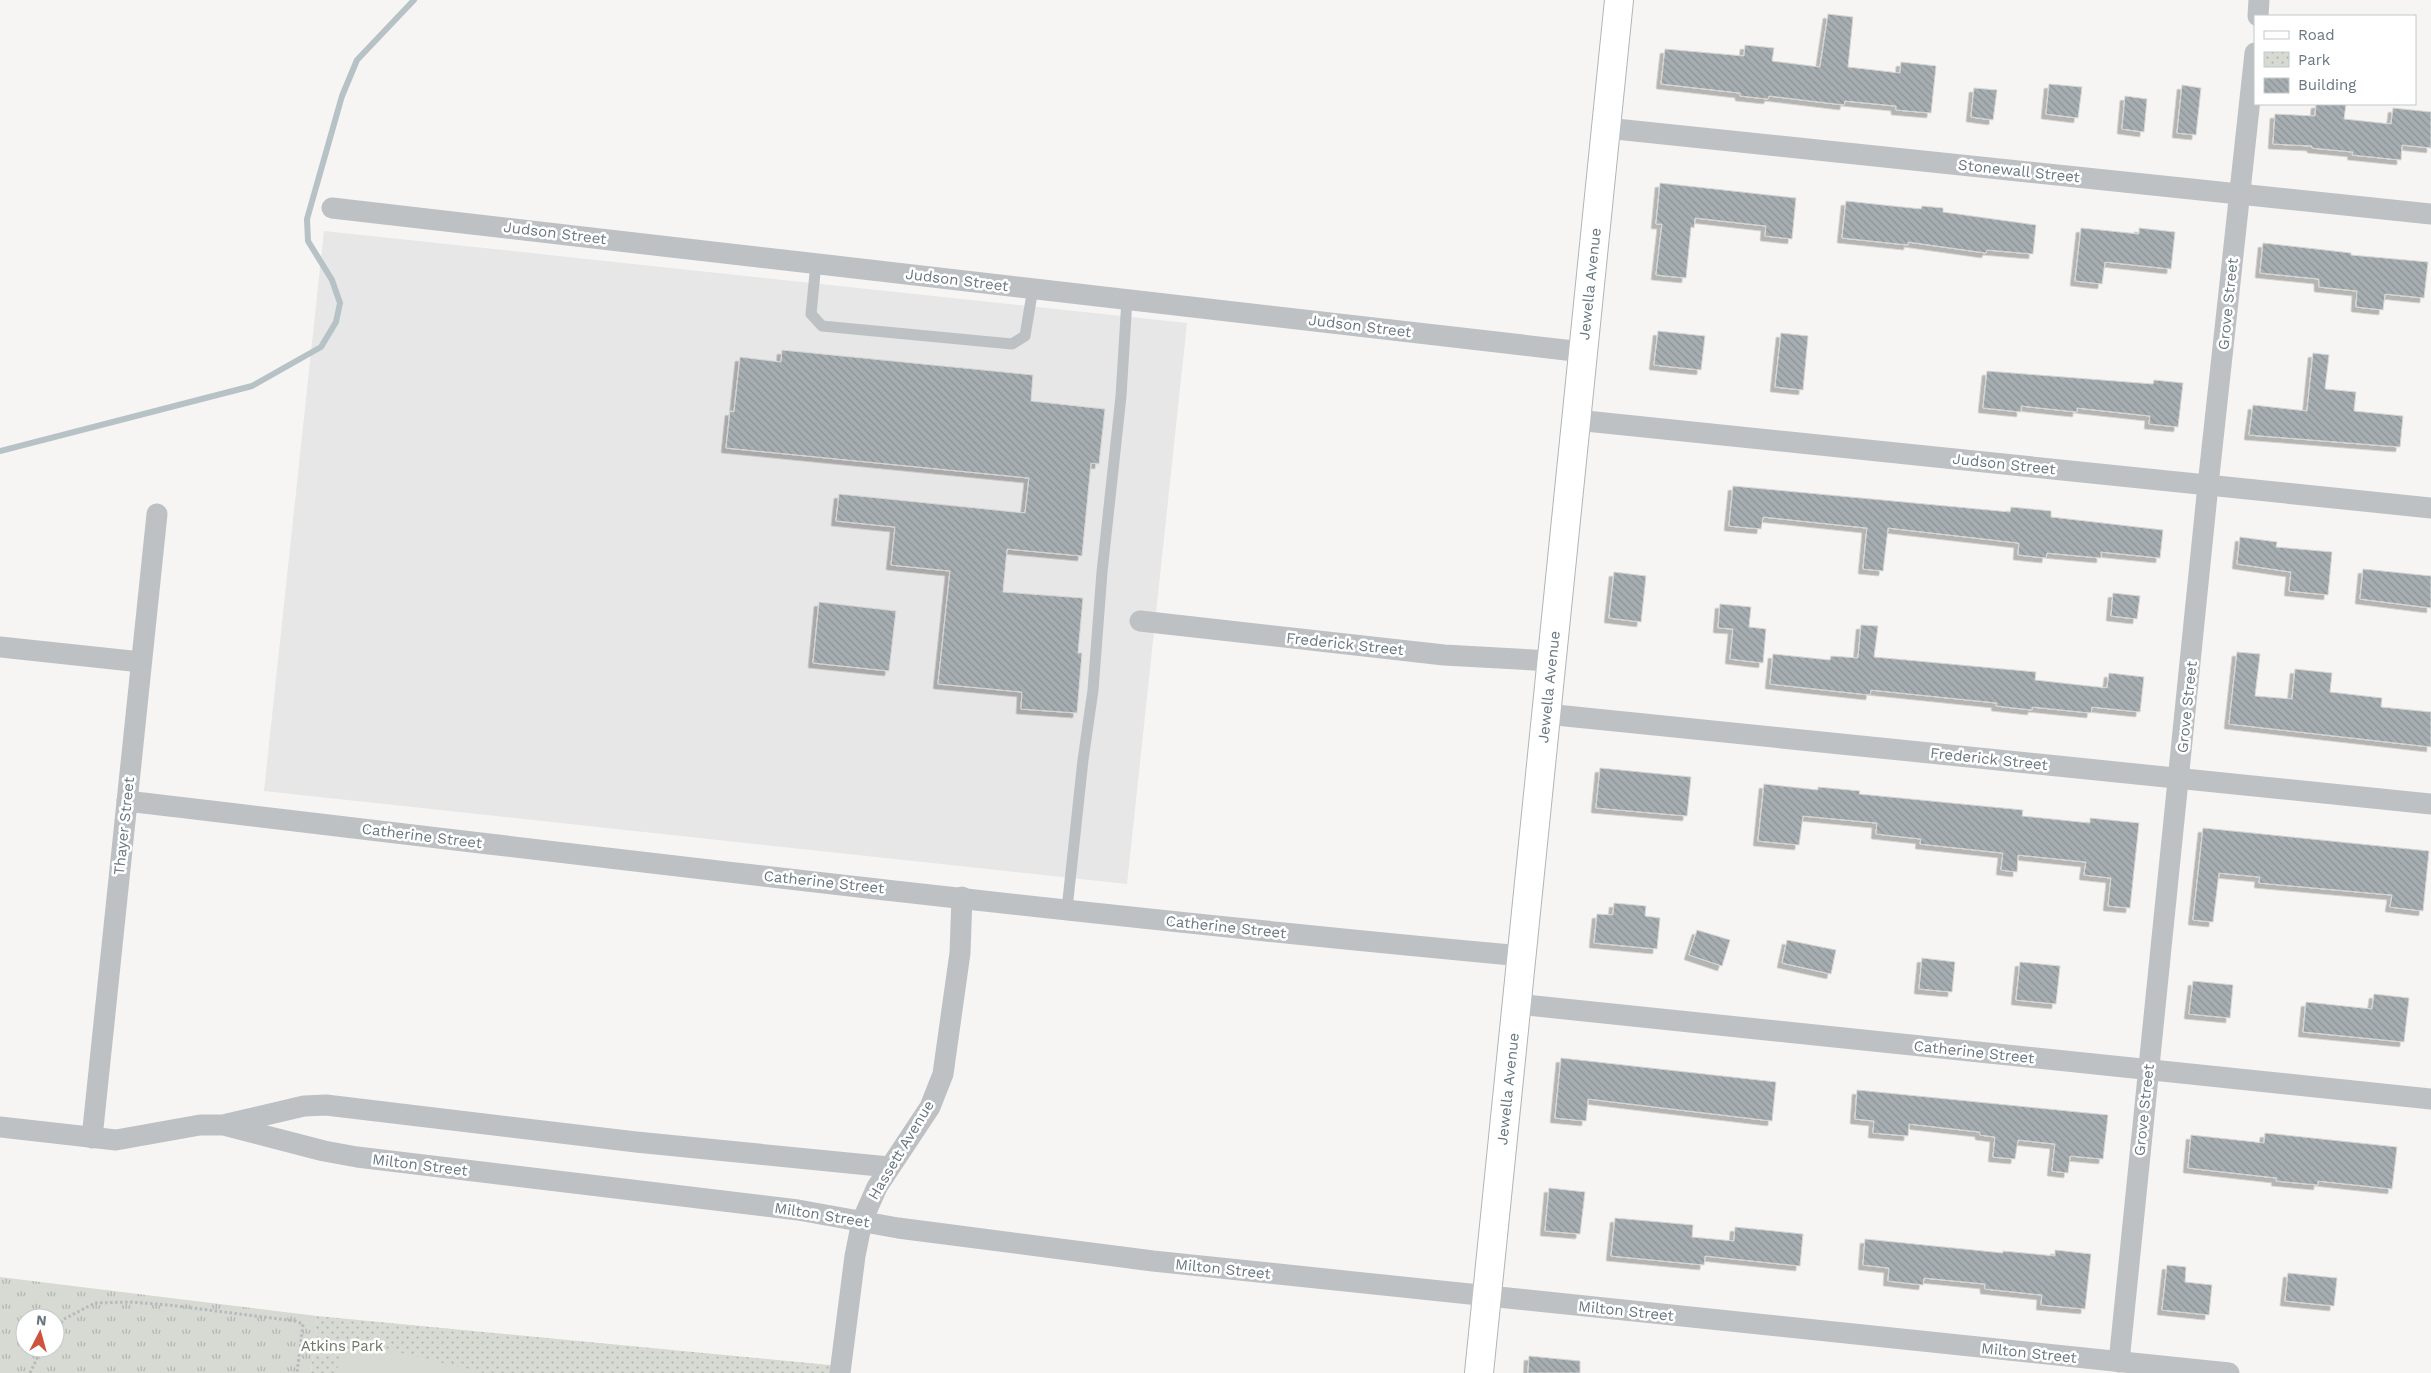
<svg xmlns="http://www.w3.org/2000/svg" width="2431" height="1373" viewBox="0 0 2431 1373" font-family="'Work Sans',sans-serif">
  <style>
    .built { fill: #e6e7e6 }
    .grass { fill: url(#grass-tufts); fill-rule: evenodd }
    .park { fill: url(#park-dots) }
    .pitch { fill: #d6dad2 }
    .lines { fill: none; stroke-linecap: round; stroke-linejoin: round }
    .stream { stroke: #b7c2c6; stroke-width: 6 }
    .building { fill: url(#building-back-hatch); stroke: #d7d7d5; filter: url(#shadow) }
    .secondary-casing { stroke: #b0b5b8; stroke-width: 30 }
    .path { stroke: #b7babc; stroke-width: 3; stroke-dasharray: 2.5 2.5; stroke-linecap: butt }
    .service { stroke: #bdc1c4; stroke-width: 11 }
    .minor { stroke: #bdc1c4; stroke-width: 21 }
    .secondary { stroke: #fff; stroke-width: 28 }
    .labels { text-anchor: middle; stroke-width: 5; stroke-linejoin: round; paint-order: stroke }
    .street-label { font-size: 15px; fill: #687780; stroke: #fff }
    .park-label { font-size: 15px; fill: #6b7866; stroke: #fff }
  </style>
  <defs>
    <pattern id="grass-tufts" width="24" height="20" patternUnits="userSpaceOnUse" patternTransform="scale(1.25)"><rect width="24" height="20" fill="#d6dad2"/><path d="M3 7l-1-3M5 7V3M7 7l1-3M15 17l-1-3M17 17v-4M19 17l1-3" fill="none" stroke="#b1b6b0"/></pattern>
    <pattern id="park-dots" width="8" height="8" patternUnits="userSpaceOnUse" patternTransform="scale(1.25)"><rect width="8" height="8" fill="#d6dad2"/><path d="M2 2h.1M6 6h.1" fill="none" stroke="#b1b6b0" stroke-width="1.8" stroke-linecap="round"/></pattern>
    <pattern id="building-back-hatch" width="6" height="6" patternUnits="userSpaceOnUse" patternTransform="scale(1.25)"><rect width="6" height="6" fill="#a7aeb2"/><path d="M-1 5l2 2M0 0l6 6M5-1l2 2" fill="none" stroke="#8c9296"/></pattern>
    <filter id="shadow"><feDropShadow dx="-4.5" dy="4.5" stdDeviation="0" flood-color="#0004"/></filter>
  </defs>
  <rect width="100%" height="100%" fill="#f6f5f3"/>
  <path class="built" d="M324 231 1187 323 1127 884 264 791Z"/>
  <path class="grass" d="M0 1277 317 1316 311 1373H0ZM25 1318H55V1348H25Z"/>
  <path class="park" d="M317 1316 840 1366 839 1373H311Z"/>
  <path class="pitch" d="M362 1343 483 1373H335L346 1351Z"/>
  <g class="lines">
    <path class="stream" d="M0 451 252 386 321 347 336 322 340 303 332 280 308 241 307 219 342 96 357 60 414 0"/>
  </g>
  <g class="building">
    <path d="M1828 14 1853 17 1848 67 1900 73 1901 62 1936 66 1931 113 1896 110V106L1845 101 1844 105 1769 96 1768 99 1740 96V93L1661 84 1665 49 1744 56 1745 45 1774 48 1772 61 1820 67Z"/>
    <path d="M2049 84 2082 87 2078 118 2046 114Z"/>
    <path d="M2182 85 2201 88 2196 135 2177 133Z"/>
    <path d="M1974 88 1997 90 1993 120 1971 117Z"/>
    <path d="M2125 96 2147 99 2144 132 2122 129Z"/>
    <path d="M2316 104H2346L2344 119 2391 124 2393 108 2431 112V148L2402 145 2401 160 2352 155 2353 152 2312 148V146L2273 144 2275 114 2315 116Z"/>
    <path d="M1660 183 1796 198 1792 239 1765 236 1766 226 1695 218 1694 228 1691 227 1686 278 1656 275 1662 224H1656Z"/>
    <path d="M1846 201 1921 209 1922 206 1943 208V212L2036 225 2033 254 1987 250 1986 253 1908 242V245L1842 238Z"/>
    <path d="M2081 228 2139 234V228L2175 232 2171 269 2105 262 2102 284 2075 281Z"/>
    <path d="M2263 243 2351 253V255L2428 262 2424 298 2385 294 2383 310 2356 307 2357 291 2319 287V279L2260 273Z"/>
    <path d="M1658 331 1705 336 1701 370 1654 365Z"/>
    <path d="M1781 333 1808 336 1803 390 1775 387Z"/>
    <path d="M782 350 1033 375 1031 401 1105 409 1099 464 1091 463 1082 556 1007 549 1003 592 1083 598 1078 653H1082L1077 713 1021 709 1022 692 938 684 950 571 891 565 895 527 836 521 839 494 1025 513 1029 478 726 448 730 411 734 412 740 357 781 362Z"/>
    <path d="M2313 353 2329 355 2325 389 2356 392 2354 411 2403 416 2400 447 2249 435 2253 405 2307 411Z"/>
    <path d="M1987 371 2153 384 2154 380 2183 383 2178 427 2149 424 2150 416 2077 408V412L2021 406V412L1983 408Z"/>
    <path d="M1733 486 2010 512 2011 507 2051 511V517L2163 530 2160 558 2101 552V558L2047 553 2046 558 2018 555 2019 543 1888 528 1883 571 1863 569 1867 528 1763 517 1761 529 1729 526Z"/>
    <path d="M2240 537 2277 542 2276 547 2332 552 2328 595 2289 591 2291 572 2237 564Z"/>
    <path d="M2363 569 2431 576V608L2360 599Z"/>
    <path d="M1614 572 1646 576 1641 622 1609 618Z"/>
    <path d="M2113 593 2140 596 2137 619 2111 616Z"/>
    <path d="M819 602 896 611 889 671 813 663Z"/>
    <path d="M1720 604 1751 607 1749 627 1766 629 1763 663 1730 659 1733 629 1718 628Z"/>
    <path d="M1861 625 1878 626 1874 657 2036 672 2035 680 2107 688 2109 673 2144 677 2140 712 2092 707 2091 713 2032 707V710L1996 706 1997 703 1871 690 1870 695 1770 684 1773 654 1830 660 1831 656 1858 658Z"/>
    <path d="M2237 652 2260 654 2255 696 2292 699 2295 669 2332 673 2330 692 2382 698 2381 707 2431 712V747L2229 724Z"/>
    <path d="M1600 768 1691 777 1687 816 1596 808Z"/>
    <path d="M1764 784 1818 790V787L1860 791 1859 794 2023 810 2022 816 2090 823V818L2139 823 2130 908 2108 906 2111 878 2084 875 2086 862 2018 855 2017 872 2001 870 2003 853 1920 844 1921 839 1876 834 1877 823 1803 816 1799 845 1758 841Z"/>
    <path d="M2203 828 2429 851 2423 911 2390 907 2392 895 2259 883 2260 877 2219 873 2213 922 2193 920Z"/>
    <path d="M1614 903 1646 906 1645 916 1660 918 1657 949 1594 943 1597 914 1613 915Z"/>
    <path d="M1697 930 1730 940 1722 966 1689 955Z"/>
    <path d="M1787 940 1836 950 1831 974 1782 963Z"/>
    <path d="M1922 958 1955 962 1952 992 1919 989Z"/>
    <path d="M2020 962 2060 966 2056 1004 2016 1000Z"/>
    <path d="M2193 981 2233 985 2230 1018 2189 1014Z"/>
    <path d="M2374 994 2409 998 2404 1042 2303 1032 2306 1002 2372 1009Z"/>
    <path d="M1561 1058 1776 1082 1772 1121 1588 1099 1586 1121 1555 1118Z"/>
    <path d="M1857 1090 2108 1115 2103 1159 2070 1156 2068 1173 2052 1171 2055 1144 2018 1140 2015 1159 1993 1157 1995 1137 1980 1135V1132L1909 1124 1908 1136 1873 1133 1874 1121 1855 1119Z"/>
    <path d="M2265 1133 2397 1147 2392 1189 2318 1181V1185L2276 1181 2277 1178 2188 1168 2191 1135 2264 1143Z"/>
    <path d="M1549 1188 1585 1192 1580 1234 1545 1231Z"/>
    <path d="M1615 1218 1693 1225 1692 1237 1734 1241 1735 1227 1803 1234 1800 1266 1705 1256 1704 1265 1611 1256Z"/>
    <path d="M1865 1239 2003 1253V1251L2055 1256V1250L2091 1254 2085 1309 2041 1305 2042 1295 1985 1289V1284L1924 1278 1923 1285 1888 1281 1889 1268 1863 1265Z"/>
    <path d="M2167 1265 2186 1267 2185 1282 2212 1285 2209 1315 2162 1310Z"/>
    <path d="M2288 1273 2337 1278 2334 1306 2285 1301Z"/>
    <path d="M1529 1356 1580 1361V1373H1528Z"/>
  </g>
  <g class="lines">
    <defs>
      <path id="secondary" d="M1479 1373 1619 0"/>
    </defs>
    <use href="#secondary" class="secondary-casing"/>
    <g class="path">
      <path d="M55 1331 64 1319 95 1303 130 1302 169 1305 295 1321 303 1324 297 1373"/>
      <path d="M30 1373 42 1348"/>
    </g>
    <g class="service">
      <path d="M816 263 811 314 822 326 1012 344 1025 336 1033 288"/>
      <path d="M1067 909 1083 760 1093 690 1102 572 1121 396 1127 299"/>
    </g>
    <g class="minor">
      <path d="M2258 16 2259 0"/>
      <path d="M1606 128 2431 214"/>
      <path d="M332 208 1583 352"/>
      <path d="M1576 420 2431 508"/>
      <path d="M1140 621 1444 655 1552 661"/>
      <path d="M0 647 141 662"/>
      <path d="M1546 714 2431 804"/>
      <path d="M127 801C591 856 1056 913 1522 956"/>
      <path d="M1517 1004 2431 1099"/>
      <path d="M227 1124 304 1106 326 1105 636 1142 889 1167"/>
      <path d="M0 1127 116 1140 200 1125H224L324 1151 357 1157 798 1210 898 1228 1153 1261 2229 1373"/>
      <path d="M92 1138 157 514"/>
      <path d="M2119 1362 2208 485 2255 53"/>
      <path d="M840 1373 855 1256 862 1221 877 1187 930 1107 943 1074 960 953 962 897"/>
    </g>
    <use href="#secondary" class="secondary"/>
  </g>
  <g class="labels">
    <g class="street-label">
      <text transform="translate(2019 171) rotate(6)" y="5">Stonewall Street</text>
      <text transform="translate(555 233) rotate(7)" y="5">Judson Street</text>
      <text transform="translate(957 280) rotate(7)" y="5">Judson Street</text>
      <text transform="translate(1590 284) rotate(-84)" y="5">Jewella Avenue</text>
      <text transform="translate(2228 304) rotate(-84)" y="5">Grove Street</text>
      <text transform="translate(1360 326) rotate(7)" y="5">Judson Street</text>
      <text transform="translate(2004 464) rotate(6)" y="5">Judson Street</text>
      <text transform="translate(1345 644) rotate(6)" y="5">Frederick Street</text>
      <text transform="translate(1549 687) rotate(-84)" y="5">Jewella Avenue</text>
      <text transform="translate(2187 707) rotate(-84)" y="5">Grove Street</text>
      <text transform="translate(1989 759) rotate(6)" y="5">Frederick Street</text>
      <text transform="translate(124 826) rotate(-84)" y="5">Thayer Street</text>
      <text transform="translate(422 836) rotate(7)" y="5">Catherine Street</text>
      <text transform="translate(824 882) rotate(6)" y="5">Catherine Street</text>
      <text transform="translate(1226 927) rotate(6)" y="5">Catherine Street</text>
      <text transform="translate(1974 1052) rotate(6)" y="5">Catherine Street</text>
      <text transform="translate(1508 1089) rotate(-84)" y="5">Jewella Avenue</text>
      <text transform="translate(2144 1110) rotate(-84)" y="5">Grove Street</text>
      <text transform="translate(901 1150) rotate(-59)" y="5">Hassett Avenue</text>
      <text transform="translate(420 1165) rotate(7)" y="5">Milton Street</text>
      <text transform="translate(822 1215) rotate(9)" y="5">Milton Street</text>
      <text transform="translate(1223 1269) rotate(6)" y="5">Milton Street</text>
      <text transform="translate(1626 1311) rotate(6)" y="5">Milton Street</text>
      <text transform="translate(2029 1353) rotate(6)" y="5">Milton Street</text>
    </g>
    <g class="park-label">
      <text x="342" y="1351">Atkins Park</text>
    </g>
  </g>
  <rect x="2254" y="15" width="162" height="90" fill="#ffffff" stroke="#c3c9cc"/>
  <rect x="2264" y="31" width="25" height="8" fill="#ffffff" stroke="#c3c9cc"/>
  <text x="2298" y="40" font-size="15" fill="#687780">Road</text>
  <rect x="2264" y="52" width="25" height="15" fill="url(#park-dots)" stroke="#c3c9cc"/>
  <text x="2298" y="65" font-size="15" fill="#687780">Park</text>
  <rect x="2264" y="78" width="25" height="15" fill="url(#building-back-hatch)" stroke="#c3c9cc"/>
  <text x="2298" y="90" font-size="15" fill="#687780">Building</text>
  <g transform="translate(40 1333) rotate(6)"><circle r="24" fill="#ffffff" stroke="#c3c9cc"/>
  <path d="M0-4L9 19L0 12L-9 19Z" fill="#ce533a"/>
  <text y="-8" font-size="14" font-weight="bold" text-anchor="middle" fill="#687780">N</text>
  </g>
</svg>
